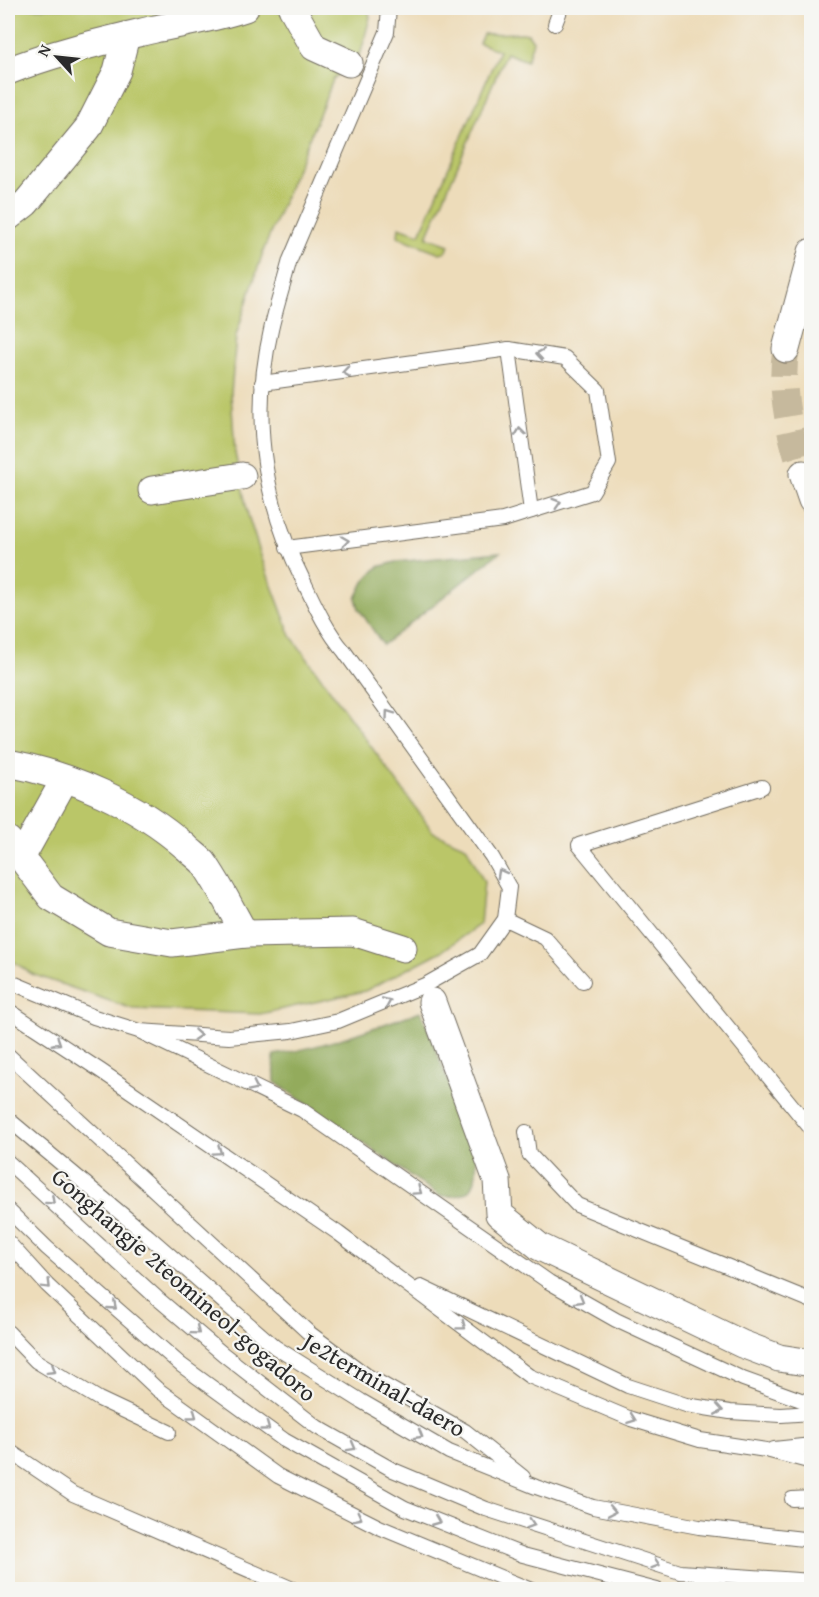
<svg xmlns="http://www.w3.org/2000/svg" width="819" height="1597" viewBox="0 0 819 1597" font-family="'Gentium Book Plus',serif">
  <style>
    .green { fill: #bac668; stroke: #72784a; stroke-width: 1.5 }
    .forest { fill: #93ab5c; stroke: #5f6b44; stroke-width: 1.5 }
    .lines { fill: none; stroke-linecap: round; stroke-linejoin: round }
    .street-tunnel { stroke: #c6b99d; stroke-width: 27; stroke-dasharray: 27 14; stroke-linecap: butt }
    .lane-casing { stroke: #6f695d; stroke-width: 16 }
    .street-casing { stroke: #6f695d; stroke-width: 29 }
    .lane { stroke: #fff; stroke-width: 14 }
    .street { stroke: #fff; stroke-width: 27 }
    .oneway { stroke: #a0a0a0 }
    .labels { text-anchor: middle; stroke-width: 4.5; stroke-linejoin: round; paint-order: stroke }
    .street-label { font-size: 24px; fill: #2b2b2b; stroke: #f6f6f2 }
  </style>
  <rect width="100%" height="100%" fill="#f6f6f2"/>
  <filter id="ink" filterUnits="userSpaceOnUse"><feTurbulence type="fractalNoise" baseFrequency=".0167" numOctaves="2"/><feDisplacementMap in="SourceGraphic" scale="12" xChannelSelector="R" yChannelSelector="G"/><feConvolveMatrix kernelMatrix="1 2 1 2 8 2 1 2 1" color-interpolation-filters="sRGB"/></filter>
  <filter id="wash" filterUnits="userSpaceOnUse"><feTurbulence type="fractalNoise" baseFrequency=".008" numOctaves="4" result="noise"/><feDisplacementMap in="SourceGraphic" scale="24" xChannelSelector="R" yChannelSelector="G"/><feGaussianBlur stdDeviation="1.35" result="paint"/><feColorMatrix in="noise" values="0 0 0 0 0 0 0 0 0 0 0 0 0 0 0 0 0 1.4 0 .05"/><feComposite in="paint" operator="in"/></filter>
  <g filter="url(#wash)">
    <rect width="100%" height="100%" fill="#eddcba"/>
    <g class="green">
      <path d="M14 8H368L370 17 361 52 333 80 264 249 236 336 231 393 235 453 248 515 264 565 291 636 433 832 466 846 484 882 480 924 442 951 365 991 260 1014 133 1009 32 974 8 958V10Z"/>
      <path d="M522 33 528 34 533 41 527 61 506 53 427 237 449 245 447 251 440 253 401 238 398 236 399 227 420 234 499 51 479 43 483 34Z"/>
    </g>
    <g class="forest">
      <path d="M500 552 383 645 359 609 356 598 364 582 378 567 396 562Z"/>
      <path d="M421 1011 476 1153C478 1184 475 1199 440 1196L275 1082 274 1055C325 1047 373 1028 421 1011Z"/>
    </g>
  </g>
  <g filter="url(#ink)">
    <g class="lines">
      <path class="street-tunnel" d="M786 349C779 391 790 435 803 474"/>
      <defs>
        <g id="lane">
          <path d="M555 24 561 8"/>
          <path d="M509 349 531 511"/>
          <path d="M262 383 509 349 565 358 598 390 609 463 592 492 503 520 287 548"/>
          <path d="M762 787 579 845 812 1130"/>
          <path d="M505 919 545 938 583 981"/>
          <path d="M8 981 94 1017 139 1031 302 1110 549 1282 616 1320 743 1379 812 1404"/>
          <path d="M8 1010 101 1071 338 1233 529 1376 631 1419 700 1440 766 1450 812 1462"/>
          <path d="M139 1031 229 1037 291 1031 338 1021 425 985 480 954 505 919 509 887 492 857 344 651C326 630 315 605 303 580 263 501 251 417 271 330 276 307 284 283 290 260L387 32 389 8"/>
          <path d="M8 1055 308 1332 366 1375 465 1431 523 1477"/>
          <path d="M8 1119 148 1236 275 1347 361 1401 449 1452 536 1487 593 1507 699 1527 812 1540"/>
          <path d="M526 1132 529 1154 577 1205 812 1301"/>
          <path d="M8 1162 157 1298 223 1354 317 1427 393 1470 486 1509 680 1572 812 1581"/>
          <path d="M8 1210 47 1248 181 1365 284 1440 405 1508 523 1555 657 1590"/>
          <path d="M8 1242 47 1285 157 1389 278 1476 379 1527 531 1590"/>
          <path d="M421 1287 628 1386 686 1405 730 1412 781 1415 812 1413"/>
          <path d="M8 1332 36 1361 99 1399 169 1432"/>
          <path d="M774 1449 812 1445"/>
          <path d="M8 1450 73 1494 295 1590"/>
          <path d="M792 1499 812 1498"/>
        </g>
        <g id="street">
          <path d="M292 8 314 47 349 63"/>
          <path d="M8 71C55 52 105 41 155 29 185 23 215 18 245 8"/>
          <path d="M8 217 26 203 88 128 117 71 126 36"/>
          <path d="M786 349 812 252"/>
          <path d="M803 474 812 500"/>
          <path d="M152 490 242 476"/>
          <path d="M8 763C71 775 137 804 186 847 191 852 198 857 203 862 219 884 231 910 245 934"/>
          <path d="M8 840 51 897 109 932 172 943 245 934 353 932 403 948"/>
          <path d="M21 858 65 779"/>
          <path d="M432 1002 497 1180 499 1214 540 1247 742 1344 779 1358 812 1363"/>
        </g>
      </defs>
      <use href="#lane" class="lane-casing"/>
      <use href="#street" class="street-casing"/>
      <use href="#lane" class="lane"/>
      <use href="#street" class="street"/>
    </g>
    <defs><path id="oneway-chevron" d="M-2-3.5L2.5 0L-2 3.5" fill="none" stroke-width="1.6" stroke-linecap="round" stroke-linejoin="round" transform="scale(1.5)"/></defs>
    <g class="oneway">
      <use href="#oneway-chevron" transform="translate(540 354) rotate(-171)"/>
      <use href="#oneway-chevron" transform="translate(346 372) rotate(172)"/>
      <use href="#oneway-chevron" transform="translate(520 432) rotate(-98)"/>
      <use href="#oneway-chevron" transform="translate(557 503) rotate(-17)"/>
      <use href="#oneway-chevron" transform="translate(345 541) rotate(-8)"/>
      <use href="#oneway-chevron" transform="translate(389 714) rotate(-126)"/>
      <use href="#oneway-chevron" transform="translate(501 873) rotate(-119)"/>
      <use href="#oneway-chevron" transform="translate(387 1002) rotate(-23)"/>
      <use href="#oneway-chevron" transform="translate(197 1035) rotate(4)"/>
      <use href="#oneway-chevron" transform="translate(57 1042) rotate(33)"/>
      <use href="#oneway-chevron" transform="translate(254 1087) rotate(26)"/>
      <use href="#oneway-chevron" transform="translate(218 1151) rotate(34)"/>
      <use href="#oneway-chevron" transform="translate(418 1191) rotate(35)"/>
      <use href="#oneway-chevron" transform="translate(51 1201) rotate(42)"/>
      <use href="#oneway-chevron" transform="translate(47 1285) rotate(45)"/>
      <use href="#oneway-chevron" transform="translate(580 1300) rotate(30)"/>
      <use href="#oneway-chevron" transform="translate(113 1306) rotate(41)"/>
      <use href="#oneway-chevron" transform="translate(462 1326) rotate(37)"/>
      <use href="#oneway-chevron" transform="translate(196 1331) rotate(40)"/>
      <use href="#oneway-chevron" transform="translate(52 1370) rotate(32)"/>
      <use href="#oneway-chevron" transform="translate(719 1410) rotate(10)"/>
      <use href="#oneway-chevron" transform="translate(193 1415) rotate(36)"/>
      <use href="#oneway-chevron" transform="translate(632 1419) rotate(20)"/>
      <use href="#oneway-chevron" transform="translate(266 1427) rotate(36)"/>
      <use href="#oneway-chevron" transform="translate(419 1435) rotate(30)"/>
      <use href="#oneway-chevron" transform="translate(352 1447) rotate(29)"/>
      <use href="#oneway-chevron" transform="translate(612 1511) rotate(11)"/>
      <use href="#oneway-chevron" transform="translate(358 1517) rotate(27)"/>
      <use href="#oneway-chevron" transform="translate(436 1521) rotate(22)"/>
      <use href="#oneway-chevron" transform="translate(531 1524) rotate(18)"/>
      <use href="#oneway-chevron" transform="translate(656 1564) rotate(18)"/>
    </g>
  </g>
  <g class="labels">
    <g class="street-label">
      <text transform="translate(184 1285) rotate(41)" y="8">Gonghangje 2teomineol-gogadoro</text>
      <text transform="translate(384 1385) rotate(30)" y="8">Je2terminal-daero</text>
    </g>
  </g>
  <rect width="819" height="1597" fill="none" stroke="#f6f6f2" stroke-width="30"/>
  <g transform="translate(57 57) rotate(297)" stroke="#f6f6f2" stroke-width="4.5" paint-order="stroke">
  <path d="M0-4.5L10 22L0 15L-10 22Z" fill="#2b2b2b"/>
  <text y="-9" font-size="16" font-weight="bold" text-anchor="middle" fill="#2b2b2b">N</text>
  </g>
</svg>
